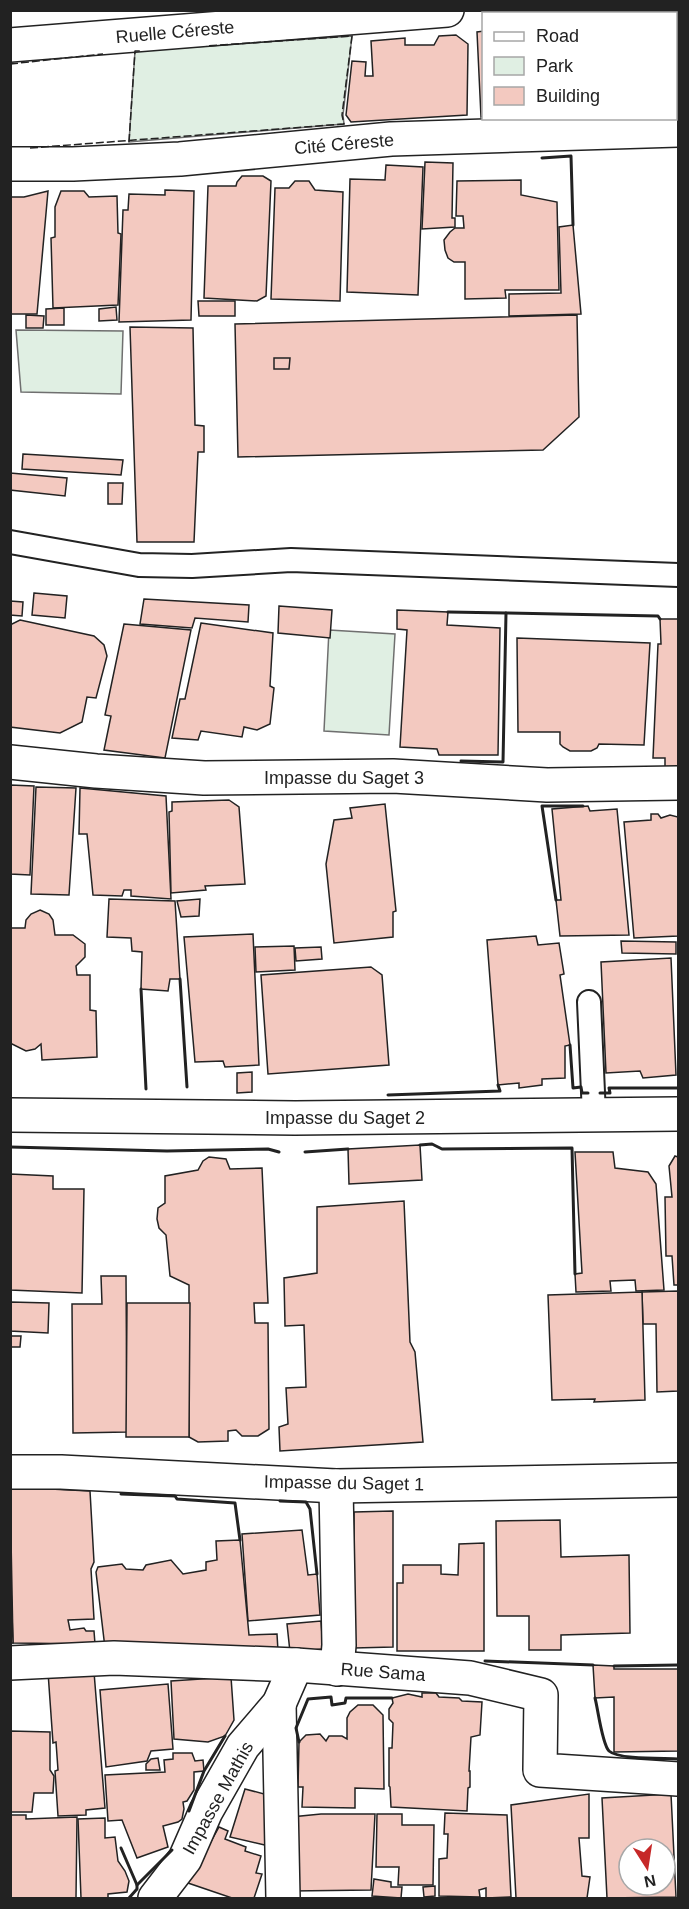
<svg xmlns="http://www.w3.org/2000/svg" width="689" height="1909" viewBox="0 0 689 1909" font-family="Helvetica,sans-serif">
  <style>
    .green { fill: #e0efe3; stroke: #6f6f6f; stroke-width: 1.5 }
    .building { fill: #f3c9c0; stroke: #222; stroke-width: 1.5; fill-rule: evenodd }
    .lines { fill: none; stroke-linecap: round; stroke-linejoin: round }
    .lane-casing { stroke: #222; stroke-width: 26 }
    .street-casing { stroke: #222; stroke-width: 36 }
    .lane { stroke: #fff; stroke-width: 22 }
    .street { stroke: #fff; stroke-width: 33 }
    .fence { stroke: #222; stroke-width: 1.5; stroke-dasharray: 8 3; stroke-linecap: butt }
    .wall { stroke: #222; stroke-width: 3 }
    .labels { text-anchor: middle; stroke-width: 4.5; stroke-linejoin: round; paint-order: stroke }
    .street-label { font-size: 18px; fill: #222; stroke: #fff }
  </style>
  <rect width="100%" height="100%" fill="#fff"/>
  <g class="green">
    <path d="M352 36 343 115 344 124 129 142 135 51Z"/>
    <path d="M16 330 123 331 121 394 21 392Z"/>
    <path d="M329 630 395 634 389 735 324 731Z"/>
  </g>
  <g class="building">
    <path d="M484 31V116L481 117 477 32Z"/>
    <path d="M456 35 468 44 467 115 351 122 346 115 352 61 366 62 365 76H373L371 41 405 38V45H434L439 36Z"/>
    <path d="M676 40H678V106L676 107Z"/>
    <path d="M425 162 453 163 452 218H455V227L422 229Z"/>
    <path d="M386 165 423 167 418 295 347 292 350 179 385 180Z"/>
    <path d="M242 176H263L271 181 266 296 257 301 204 298 208 186H236L237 182Z"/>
    <path d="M521 180V195L557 202 559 290H505L506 298 465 299V262H454L448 258 445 250 444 240 450 232 455 228H464L463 216H456L457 181Z"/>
    <path d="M295 181H309L315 190 343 192 340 301 271 299 275 188H289Z"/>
    <path d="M165 190 194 191 191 320 119 322 123 210H128L129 194 165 195Z"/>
    <path d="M48 191 37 314H10V197H24Z"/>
    <path d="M61 191H84L89 197 117 196 118 233 121 234 118 305 53 308 51 238 55 237V207Z"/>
    <path d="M573 225 581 314 509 316V294L561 293 559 227Z"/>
    <path d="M198 301H235V316H199Z"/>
    <path d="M116 307 117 320 99 321V309Z"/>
    <path d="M64 308V325H46V309Z"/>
    <path d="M26 315 44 316 43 328H26Z"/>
    <path d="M577 315 579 417 543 450 238 457 235 324Z"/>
    <path d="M130 327 193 328 195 425 204 426V452H198L194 542H137Z"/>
    <path d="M274 358H290L289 369H274Z"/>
    <path d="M23 454 123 460 121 475 22 469Z"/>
    <path d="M10 473 67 478 65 496 10 490Z"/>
    <path d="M108 483H123L122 504H108Z"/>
    <path d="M34 593 67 596 65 618 32 615Z"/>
    <path d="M144 599 249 605 248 622 195 618 192 628 140 624Z"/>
    <path d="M10 601 23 602 22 616 10 615Z"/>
    <path d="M279 606 332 610 330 638 278 633Z"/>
    <path d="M397 610 448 612 447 625 500 628 498 755H439L437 749 400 747 407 630 397 629Z"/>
    <path d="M660 619H678V768H665V758H653L658 644H661Z"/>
    <path d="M20 620 94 636 104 645 107 656 96 698 87 697 82 722 60 733 10 727V625Z"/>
    <path d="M201 623 273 633 270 686 274 688 270 724 257 730 244 727 242 737 201 731 198 740 172 738 180 699H185Z"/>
    <path d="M124 624 191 630 165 758 104 750 111 716 105 715Z"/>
    <path d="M517 638 650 643 644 745 599 744 597 748 591 751H570L563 747 560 744V732H518Z"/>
    <path d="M10 785 34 786 30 875 10 874Z"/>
    <path d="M36 787 76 788 69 895 31 894Z"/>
    <path d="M80 788 166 796 171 899 131 896V890H124L122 896 93 895 87 834H79Z"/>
    <path d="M229 800 239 807 245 884 205 886 206 890 171 893 169 812 172 811V802Z"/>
    <path d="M385 804 396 911 393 912V937L334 943 326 864 334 820 352 818 350 808Z"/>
    <path d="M588 806 590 811 617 809 629 935 560 936 556 900H561L552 809Z"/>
    <path d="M651 814H658L661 818 670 815 678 817V936L634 938 624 822 651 820Z"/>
    <path d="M109 899 175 901 180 979H170L168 991 141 989 142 952 132 951 131 938 107 937Z"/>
    <path d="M200 899 199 916 181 917 177 901Z"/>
    <path d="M40 910 49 914 53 920 55 935H73L85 944V957L76 966 77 975H90V1010L96 1011 97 1057 42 1060 41 1044 35 1049 26 1051 10 1043V928H25L26 920 31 914Z"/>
    <path d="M253 934 259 1065 225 1067 223 1061 195 1062 184 937Z"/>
    <path d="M536 936 538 945 559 943 564 974 560 975 570 1045 565 1046V1078L542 1079V1085L519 1088V1083L498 1085 487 940Z"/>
    <path d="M621 941 676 942V954L622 953Z"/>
    <path d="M294 946 295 970 256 972 255 947Z"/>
    <path d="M321 947 322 959 296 961 295 948Z"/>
    <path d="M671 958 676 1075 643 1078 640 1071 606 1073 601 962Z"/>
    <path d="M371 967 382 975 389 1065 268 1074 261 975Z"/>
    <path d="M252 1072V1092L237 1093V1073Z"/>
    <path d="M420 1145 422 1180 349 1184 348 1149Z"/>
    <path d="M575 1152H613L615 1168 648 1172 656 1184 664 1290 636 1291 635 1280 610 1281 611 1291 576 1292 575 1274 582 1273Z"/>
    <path d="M675 1156 678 1157V1285H674L672 1256H666L665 1197H672L669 1166Z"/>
    <path d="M209 1157 226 1159 230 1169 262 1168 268 1303H254L255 1323H268L269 1429 258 1436H242L236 1430 228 1431V1441L198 1442 189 1437V1285L170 1276 166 1235 159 1228 157 1219 158 1208 165 1203V1176L198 1170 203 1161Z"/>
    <path d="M10 1174 53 1176V1189H84L82 1293 10 1290Z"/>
    <path d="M404 1201 410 1342 415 1352 423 1442 280 1451 279 1427 288 1424 286 1388 306 1387 304 1325 285 1326 284 1278 317 1273V1207Z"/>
    <path d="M101 1276H126L127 1432 73 1433 72 1304H102Z"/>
    <path d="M678 1291V1391L657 1392 656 1324H643L642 1292Z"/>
    <path d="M642 1292 645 1400 594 1402 595 1399 552 1400 548 1295Z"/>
    <path d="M10 1302 49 1303 48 1333 10 1331Z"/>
    <path d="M127 1303H190L189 1437H126Z"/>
    <path d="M10 1336H21L20 1347H10Z"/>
    <path d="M10 1487 90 1491 94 1562 91 1569 94 1619 68 1620 70 1630 84 1628 86 1631H94L95 1644 13 1643Z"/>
    <path d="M393 1511V1647L354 1648V1512Z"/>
    <path d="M560 1520 561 1557 629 1555 630 1633 561 1635V1650H529V1616H497L496 1521Z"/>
    <path d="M302 1530 308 1575 317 1574 320 1615 248 1621 242 1534Z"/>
    <path d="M240 1540 249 1635 277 1634 278 1651 105 1648 96 1572 98 1567 122 1564 126 1569 143 1570 146 1565 171 1560 183 1574 206 1570V1562L217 1560 216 1541Z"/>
    <path d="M484 1543V1651H397V1583H403V1565H441V1574L458 1575 459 1544Z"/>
    <path d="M10 1559 13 1643H10Z"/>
    <path d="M321 1621 323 1649 290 1652 287 1624Z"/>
    <path d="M593 1665 614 1666V1669H678V1751L614 1752V1697L595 1698Z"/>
    <path d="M48 1672H94L105 1808 86 1810V1815L58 1816 55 1771 58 1770 56 1742 53 1743Z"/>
    <path d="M231 1677 234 1720 225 1736 208 1742 174 1739 171 1681Z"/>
    <path d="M168 1684 173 1749 151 1751 147 1761 106 1767 100 1690Z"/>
    <path d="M422 1693H436L439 1697 459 1698 462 1701 482 1702 480 1735 471 1737 469 1771H470V1787L468 1788 467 1811 391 1807 390 1787 389 1786V1748H392L393 1723 389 1719V1709L393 1703 392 1698 408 1694 422 1697Z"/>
    <path d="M358 1705H373L383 1715 384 1789 355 1788V1808L302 1807 303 1787H298L299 1742 306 1735 320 1734 326 1741 329 1736H342L347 1739V1718L350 1712Z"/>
    <path d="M10 1731 50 1732V1770L54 1776 53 1793H34L32 1812H10Z"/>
    <path d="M173 1753H192L195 1761 203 1760 204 1771 194 1772V1790L187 1801 183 1802 184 1809 182 1819 178 1822 163 1826 168 1847 137 1858 122 1820 108 1821 105 1775 165 1772 164 1760 173 1759Z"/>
    <path d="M158 1758 160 1770H146V1764L151 1759Z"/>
    <path d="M245 1789 268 1795 269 1846 230 1837Z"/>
    <path d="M589 1794V1838H579L582 1876 590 1877 587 1898H516L511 1805Z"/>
    <path d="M671 1794 676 1897 607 1898 602 1798ZM629 1849H665V1885H629Z"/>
    <path d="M445 1813 507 1815 511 1897 486 1898V1888L479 1890 480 1897 439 1896V1859L447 1858 448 1834H444Z"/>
    <path d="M321 1814H375L371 1890 291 1891V1817Z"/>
    <path d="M377 1814H402V1825H434L433 1885H398L399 1867H376Z"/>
    <path d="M10 1815H26V1819L77 1817 76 1898H10Z"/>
    <path d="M105 1818V1838L115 1837 118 1861 125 1871 129 1881 127 1892 108 1894V1898H81L78 1819Z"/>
    <path d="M219 1827 228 1831 225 1839 246 1847 245 1851 261 1856 256 1873 262 1874 254 1898H232L188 1883Z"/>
    <path d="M374 1879 391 1882V1887H402L401 1898 372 1896Z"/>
    <path d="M435 1886V1896L424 1897 423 1887Z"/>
  </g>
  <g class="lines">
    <defs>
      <g id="lane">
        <path d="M10 542 139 565 192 566 291 560 678 575"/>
        <path d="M589 1002 594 1115"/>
      </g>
      <g id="street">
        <path d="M10 45 447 10"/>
        <path d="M10 164H73L180 159 391 139 678 130"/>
        <path d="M10 762 96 771 204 778 393 776 547 785 678 783"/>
        <path d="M10 1115 295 1118 678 1114"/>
        <path d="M10 1472H61L336 1486 678 1480"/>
        <path d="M336 1486 339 1645 337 1669"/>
        <path d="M10 1663 114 1658 296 1665 470 1678 541 1695 540 1770 678 1779"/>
        <path d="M279 1704 283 1898"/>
        <path d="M155 1898 185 1859 206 1811 243 1746 279 1704 296 1665"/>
      </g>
    </defs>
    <use href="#lane" class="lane-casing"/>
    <use href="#street" class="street-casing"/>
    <use href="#lane" class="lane"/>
    <use href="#street" class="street"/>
    <g class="fence">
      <path d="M10 64 103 54"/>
      <path d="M129 142 135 51H140"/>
      <path d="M30 148 344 124 342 115 352 36 206 46"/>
    </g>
    <g class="wall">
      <path d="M542 158 571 156 573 225"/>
      <path d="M448 612 506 613 503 762 461 761"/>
      <path d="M506 613 658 616 660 619"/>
      <path d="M556 900 542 806H583"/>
      <path d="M180 979 187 1087"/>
      <path d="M141 989 146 1089"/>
      <path d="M570 1045 573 1088 581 1087 582 1093H588"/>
      <path d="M600 1093H610L609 1088H678"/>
      <path d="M388 1095 500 1091 498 1085"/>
      <path d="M420 1145 432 1144 442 1149 572 1148 575 1274"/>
      <path d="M10 1147 167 1151 268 1149 279 1152"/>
      <path d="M305 1152 348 1149"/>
      <path d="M121 1494 175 1496 177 1499 235 1503 240 1540"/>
      <path d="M280 1501 306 1502 310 1509 317 1574"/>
      <path d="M485 1661 593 1665"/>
      <path d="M614 1666 678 1665"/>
      <path d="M595 1698C598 1709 602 1744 609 1751 619 1760 665 1758 678 1759"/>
      <path d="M299 1742 296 1728 308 1699 331 1697 332 1705 345 1703 346 1698H392"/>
      <path d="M189 1811 204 1771 225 1736"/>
      <path d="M121 1848 137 1885"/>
      <path d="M129 1898 137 1889V1885L172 1850"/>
    </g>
  </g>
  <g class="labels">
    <g class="street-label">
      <text transform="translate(175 32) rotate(-5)" y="6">Ruelle Céreste</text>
      <text transform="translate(344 144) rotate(-5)" y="6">Cité Céreste</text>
      <text x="344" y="784">Impasse du Saget 3</text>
      <text x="345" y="1124">Impasse du Saget 2</text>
      <text transform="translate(344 1483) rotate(1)" y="6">Impasse du Saget 1</text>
      <text transform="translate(383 1672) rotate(4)" y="6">Rue Sama</text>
      <text transform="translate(218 1798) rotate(-61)" y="6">Impasse Mathis</text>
    </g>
  </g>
  <rect width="689" height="1909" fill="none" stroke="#222222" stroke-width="24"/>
  <rect x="482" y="12" width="195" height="108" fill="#ffffff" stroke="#a7a7a7" stroke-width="1.5"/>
  <rect x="494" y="32" width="30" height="9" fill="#ffffff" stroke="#a7a7a7" stroke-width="1.5"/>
  <text x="536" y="42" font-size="18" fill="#222222">Road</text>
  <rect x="494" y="57" width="30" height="18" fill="#e0efe3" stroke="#a7a7a7" stroke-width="1.5"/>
  <text x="536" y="72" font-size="18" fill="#222222">Park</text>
  <rect x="494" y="87" width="30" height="18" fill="#f3c9c0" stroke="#a7a7a7" stroke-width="1.5"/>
  <text x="536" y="102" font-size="18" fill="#222222">Building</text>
  <g transform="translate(647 1867) rotate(168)"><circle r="28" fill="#ffffff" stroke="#a7a7a7" stroke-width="1.5"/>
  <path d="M0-4.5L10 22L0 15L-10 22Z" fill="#c62828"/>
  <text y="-9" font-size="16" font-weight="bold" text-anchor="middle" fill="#222222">N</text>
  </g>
</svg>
